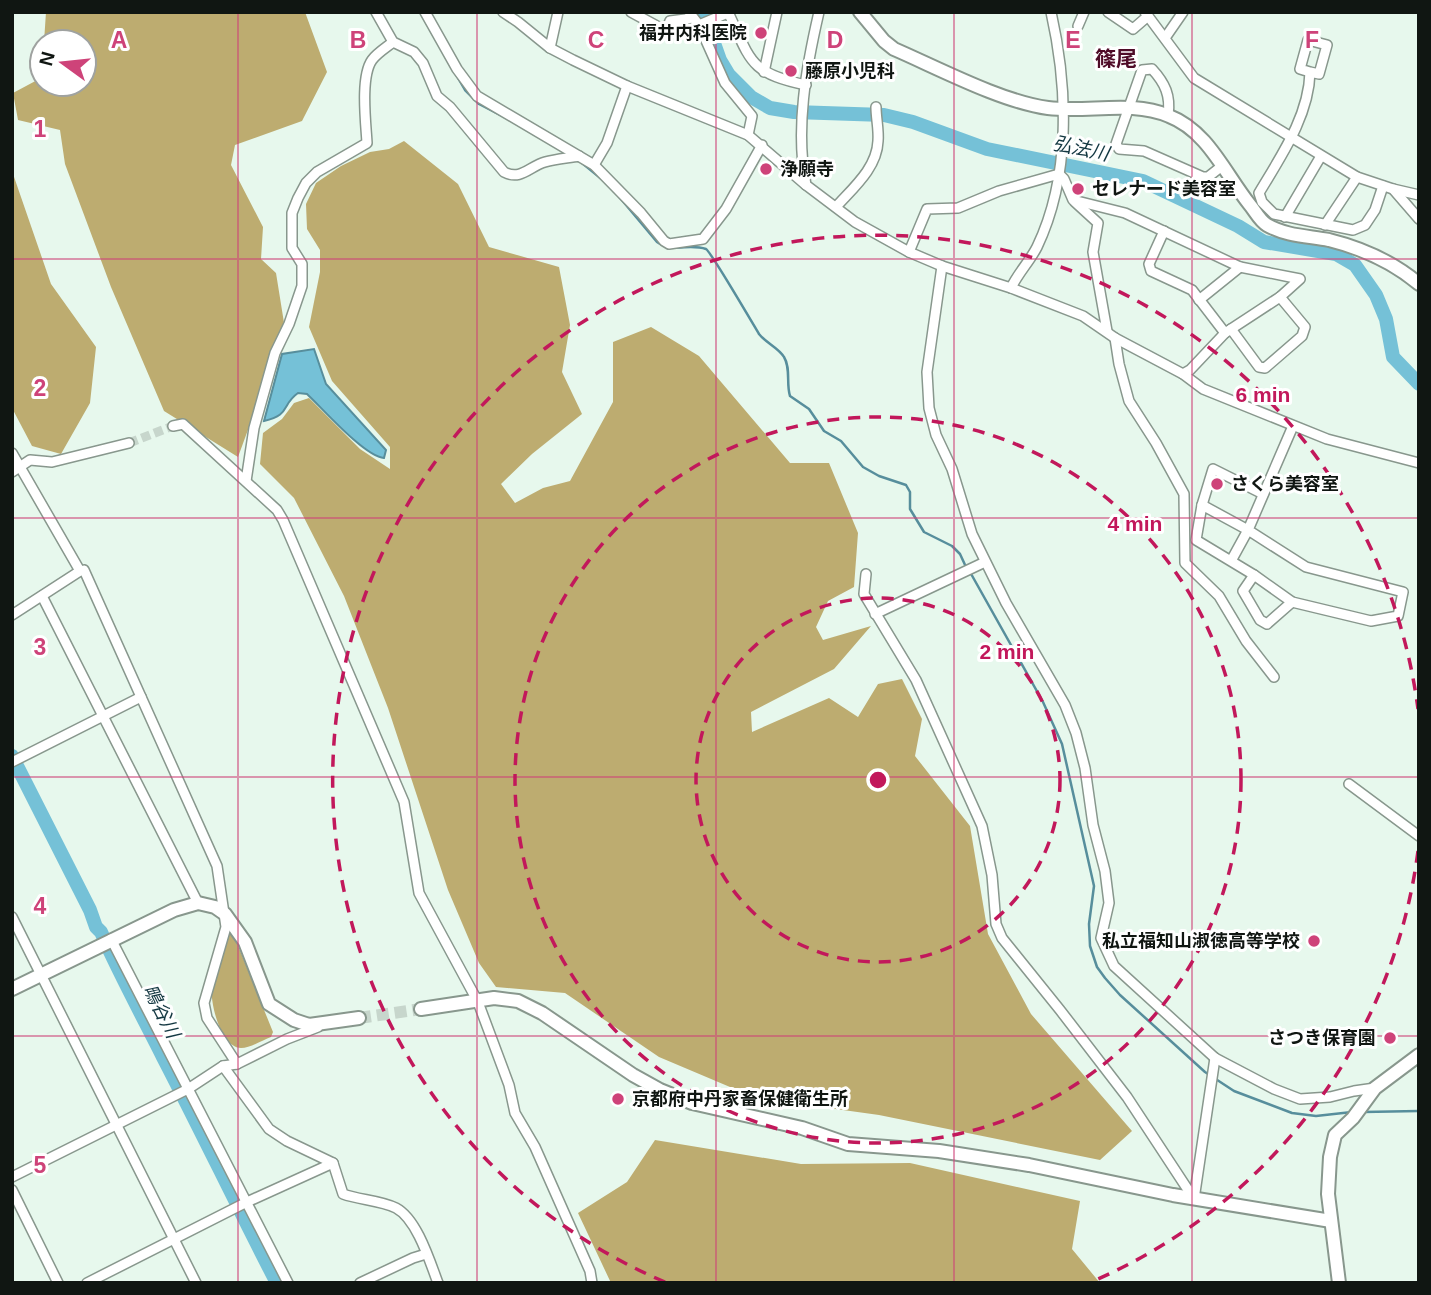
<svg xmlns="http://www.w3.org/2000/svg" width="1431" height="1295" viewBox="0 0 1431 1295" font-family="Helvetica,'Noto Sans JP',sans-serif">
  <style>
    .forest { fill: #bdac70 }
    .water { fill: #75c1d7; stroke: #578e9c; stroke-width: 2 }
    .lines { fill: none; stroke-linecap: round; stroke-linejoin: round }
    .stream { stroke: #578e9c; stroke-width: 2.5 }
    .river { stroke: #75c1d7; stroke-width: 14 }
    .minor-tunnel { stroke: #c7d6cc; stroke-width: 9; stroke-dasharray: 9 4.5; stroke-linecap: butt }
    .tertiary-tunnel { stroke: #c7d6cc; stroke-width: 12; stroke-dasharray: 12 6; stroke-linecap: butt }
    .minor-casing { stroke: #88978d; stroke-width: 12 }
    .tertiary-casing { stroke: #88978d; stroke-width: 16 }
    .minor { stroke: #fff; stroke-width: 9 }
    .tertiary { stroke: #fff; stroke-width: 12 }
    .grid { fill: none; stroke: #ce4379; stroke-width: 2; stroke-opacity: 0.55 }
    .ring { fill: none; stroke: #c2185b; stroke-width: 3.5; stroke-dasharray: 12 9 }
    .poi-dot { fill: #ce4379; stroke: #fff; stroke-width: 2.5 }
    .labels { text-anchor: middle; stroke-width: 6; stroke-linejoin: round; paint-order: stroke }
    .poi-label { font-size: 18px; font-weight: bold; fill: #101612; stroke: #fff; text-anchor: start }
    .water-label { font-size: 19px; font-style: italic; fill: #143842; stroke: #fff }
    .quarter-label { font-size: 21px; font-weight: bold; fill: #4f0c28; stroke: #fff }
    .grid-label { font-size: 23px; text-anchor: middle; font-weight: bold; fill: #ce4379; stroke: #fff; stroke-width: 6; stroke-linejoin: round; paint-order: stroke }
    .centre { fill: #c2185b; stroke: #fff; stroke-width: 3.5 }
    .ring-label { font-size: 21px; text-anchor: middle; font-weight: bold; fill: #c2185b; stroke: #fff; stroke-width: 6; stroke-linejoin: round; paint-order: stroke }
  </style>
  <rect width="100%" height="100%" fill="#e7f8ed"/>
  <g class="forest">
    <path d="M46 12H305L327 72 302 121 235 145 231 165 263 227 261 259 276 273 285 329 238 457 164 411 111 287 65 164 60 130 18 120 13 93 41 78 42 67V84H84V42H44Z"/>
    <path d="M404 141 458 184 489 247 559 267 570 325 562 372 582 414 532 454 501 484 515 503 543 488 570 481 613 402V342L651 327 699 356 790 463H829L858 533 854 587 828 601 816 627 823 640 871 626 834 669 751 712 752 732 829 698 858 717 878 684 902 679 922 719 915 756 970 826 988 934 1031 1014 1132 1131 1100 1160 879 1115 756 1098 659 1057 565 993 496 987 479 963 448 890 388 708 344 596 294 498 260 464 263 433 282 419 294 403 309 398 360 449 390 469V447L332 381 309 327 320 272V250L307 229 306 204 316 183 341 166 370 152 389 149Z"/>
    <path d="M12 171 51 284 96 347 90 403 61 454 32 446 12 408Z"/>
    <path d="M228 931H232L273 1032 271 1037C263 1040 250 1048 241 1048 218 1047 208 994 212 977 215 962 223 946 228 931Z"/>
    <path d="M655 1140 801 1164 910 1163 1080 1201 1072 1249 1100 1283H611L578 1213 627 1182Z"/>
  </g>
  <path class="water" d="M314 349 326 384 386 450 384 458C365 457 322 408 307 394L298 393C281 405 291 415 264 421L282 354Z"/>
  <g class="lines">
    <g class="stream">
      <path d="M420 12 465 90 479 104 504 117"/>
      <path d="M582 163 604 181"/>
      <path d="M616 193 657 242C673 253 689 243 706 249 711 252 753 324 759 334 766 343 779 348 784 357 791 368 786 384 790 396L809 409 824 431 841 441 863 467 879 476 906 485 910 492V509L924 532 952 546 960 554 966 567"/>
      <path d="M970 572 1043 702 1062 744 1094 886 1089 924 1090 946 1097 967 1105 978 1120 995 1205 1072 1234 1091 1292 1113 1316 1116 1352 1112"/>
      <path d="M1363 1112 1419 1111"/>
    </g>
    <g class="river">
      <path d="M703 12 720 60 729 75 751 97 770 108 794 112 884 115 913 122 987 149 1143 181 1238 226 1264 242 1336 254 1355 265 1376 295 1386 319 1393 357 1419 384"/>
      <path d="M12 756 90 910 96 927 101 932C120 975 142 1015 163 1057 202 1132 238 1208 277 1283"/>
    </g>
    <path class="minor-tunnel" d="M129 443 173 426"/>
    <path class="tertiary-tunnel" d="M359 1018 421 1009"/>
    <defs>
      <g id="minor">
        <path d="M376 12 393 42 414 52 423 63 437 96 450 107 504 172C521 181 530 166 545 162 556 159 568 158 579 156"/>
        <path d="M425 12 457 69 477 96 594 165 641 213 664 241 669 244 703 239 726 209 762 145"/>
        <path d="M503 12 518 22 550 48 573 60 627 86 748 135 806 185"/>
        <path d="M631 12 666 31 670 21 693 18"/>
        <path d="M689 12 699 25 725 83 752 116 748 135"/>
        <path d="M728 12C751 61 749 73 806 85"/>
        <path d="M819 12C806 68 795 129 806 185L855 222 909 252 942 266 1011 288 1083 316 1115 338 1183 374 1203 389 1327 439 1419 463"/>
        <path d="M1108 12 1133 29 1148 16"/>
        <path d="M1145 12 1194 78 1357 177 1393 189 1419 195"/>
        <path d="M699 25 730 12"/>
        <path d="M1078 26 1084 12"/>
        <path d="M1165 38 1183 12"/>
        <path d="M550 48 558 12"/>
        <path d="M764 72 777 12"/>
        <path d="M1310 72 1319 74 1327 45 1308 40 1300 69 1310 72C1309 116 1281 156 1259 193L1262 202 1274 214 1353 230 1365 225 1375 210 1383 186"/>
        <path d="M1168 115C1171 96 1165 83 1152 69L1142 70 1116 144 1119 149 1144 151 1203 177H1208L1222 166"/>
        <path d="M594 165 607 143 627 86"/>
        <path d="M1393 189 1419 219"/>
        <path d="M1075 202 1098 223 1093 252 1107 331"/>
        <path d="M836 207C853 188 877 168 878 141 879 130 876 118 876 107"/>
        <path d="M1285 217 1321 156"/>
        <path d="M1325 225 1357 177"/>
        <path d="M1164 231 1149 264 1151 271 1192 290 1225 333"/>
        <path d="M909 252 927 209 958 208 999 191 1059 174 1064 179 1073 200 1125 213 1240 267 1300 279 1280 297 1225 333 1190 370 1183 374"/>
        <path d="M942 266 927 372 929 408 936 435 952 469 972 534 1006 603 1065 705 1076 733 1085 768 1093 825 1105 871 1109 903 1101 938 1114 966 1215 1058 1274 1089 1300 1099 1330 1097 1354 1091 1375 1088"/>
        <path d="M1011 288C1018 273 1030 261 1037 247 1071 176 1068 88 1051 12"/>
        <path d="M1199 300 1240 267"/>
        <path d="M1231 329 1259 367 1265 368 1302 336 1305 327 1280 297"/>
        <path d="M1115 338 1119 364 1129 401 1156 443 1184 494 1185 563 1219 596 1246 641 1274 677"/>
        <path d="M173 426 183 424 277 510 283 520 404 802 419 893 478 1002 509 1085 515 1113 535 1147 590 1271 592 1283"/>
        <path d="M12 453 80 571 84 570 217 866 226 927 204 1003 207 1018 237 1064"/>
        <path d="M12 472 30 460 52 462 129 443"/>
        <path d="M246 481 254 428 275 353 289 324 302 286V264L292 248V213L298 198 306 183 317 172 367 143C366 124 360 77 372 60 377 53 387 47 393 42"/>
        <path d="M1202 505 1213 469 1263 494"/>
        <path d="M1231 561 1248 530 1202 505 1196 540 1254 575 1292 602 1371 621 1398 616 1403 592 1306 567 1248 530 1293 426"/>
        <path d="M866 574 864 594 916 680 982 826 992 875 996 924 1002 938 1060 1010 1127 1097 1194 1199"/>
        <path d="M1254 575 1243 591 1260 620 1267 624 1292 602"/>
        <path d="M42 596 198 903"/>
        <path d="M875 614 985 562"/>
        <path d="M12 615 80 571"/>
        <path d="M12 762 141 697"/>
        <path d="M1349 784 1419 836"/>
        <path d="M12 917 196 1283"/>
        <path d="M111 939 288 1283"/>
        <path d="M223 1066 269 1129 287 1141 333 1163 343 1194C359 1200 380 1200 396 1208 417 1219 430 1262 438 1283"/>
        <path d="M12 1177 188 1089 223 1066 237 1064 287 1039 318 1027"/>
        <path d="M12 1190 58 1283"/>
        <path d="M1194 1199 1215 1058"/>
        <path d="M87 1283 247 1202 333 1163"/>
        <path d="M360 1283 413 1258 426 1254"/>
      </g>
      <g id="tertiary">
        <path d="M860 12 884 41 894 49C938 68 1002 102 1048 108 1088 113 1131 100 1169 116 1208 131 1225 174 1250 205 1255 211 1260 221 1267 225 1286 236 1308 236 1329 240 1361 248 1393 262 1419 284"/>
        <path d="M12 989 174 910 198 903 215 907 225 914 245 942 269 1004 294 1020 309 1025 359 1018"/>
        <path d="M421 1009 494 998 518 1001 542 1013 633 1075 660 1090 692 1103 802 1128 848 1144 939 1151 1029 1165 1173 1195 1331 1221"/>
        <path d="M1339 1283 1328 1194 1330 1157 1335 1135 1353 1118 1375 1088 1419 1055"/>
      </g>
    </defs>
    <use href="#minor" class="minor-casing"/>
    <use href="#tertiary" class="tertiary-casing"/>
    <use href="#minor" class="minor"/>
    <use href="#tertiary" class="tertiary"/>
  </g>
  <path class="grid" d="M238 12V1283M477 12V1283M716 12V1283M954 12V1283M1192 12V1283M12 259H1419M12 518H1419M12 777H1419M12 1036H1419"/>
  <g class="ring">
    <circle cx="878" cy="780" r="182"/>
    <circle cx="878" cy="780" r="363"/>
    <path d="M1418 851A545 545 0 0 1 1091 1282M665 1282A545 545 0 1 1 1418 709"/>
  </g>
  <g class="poi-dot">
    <circle cx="761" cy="33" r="7"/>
    <circle cx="791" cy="71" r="7"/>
    <circle cx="766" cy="169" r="7"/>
    <circle cx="1078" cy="189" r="7"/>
    <circle cx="1217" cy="484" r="7"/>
    <circle cx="1314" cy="941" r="7"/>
    <circle cx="1390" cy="1038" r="7"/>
    <circle cx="618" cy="1099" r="7"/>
  </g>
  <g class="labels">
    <g class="poi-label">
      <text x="747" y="39" text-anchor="end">福井内科医院</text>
      <text x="805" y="77">藤原小児科</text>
      <text x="780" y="175">浄願寺</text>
      <text x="1092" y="195">セレナード美容室</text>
      <text x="1231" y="490">さくら美容室</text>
      <text x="1300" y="947" text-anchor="end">私立福知山淑徳高等学校</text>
      <text x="1376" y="1044" text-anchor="end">さつき保育園</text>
      <text x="632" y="1105">京都府中丹家畜保健衛生所</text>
    </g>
    <g class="water-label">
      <text transform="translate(1081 148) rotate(12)" y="7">弘法川</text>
      <text transform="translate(162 1011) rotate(63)" y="7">鴫谷川</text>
    </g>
    <g class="quarter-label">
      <text x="1116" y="66">篠尾</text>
    </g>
  </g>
  <g class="grid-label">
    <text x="119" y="48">A</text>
    <text x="358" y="48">B</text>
    <text x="596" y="48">C</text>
    <text x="835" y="48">D</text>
    <text x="1073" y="48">E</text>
    <text x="1312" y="48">F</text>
    <text x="40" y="137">1</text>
    <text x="40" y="396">2</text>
    <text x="40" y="655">3</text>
    <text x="40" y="914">4</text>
    <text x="40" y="1173">5</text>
  </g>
  <circle cx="878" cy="780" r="10" class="centre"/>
  <g class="ring-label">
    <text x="1263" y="402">6 min</text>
    <text x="1135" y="531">4 min</text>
    <text x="1007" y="659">2 min</text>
  </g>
  <rect width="1431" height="1295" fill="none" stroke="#101612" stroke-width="28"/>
  <g transform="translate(63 63) rotate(285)"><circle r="33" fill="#ffffff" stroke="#9fa2a0" stroke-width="2"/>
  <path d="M0-5L12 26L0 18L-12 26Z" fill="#ce4379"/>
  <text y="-10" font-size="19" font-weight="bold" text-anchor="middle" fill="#101612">N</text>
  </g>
</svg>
